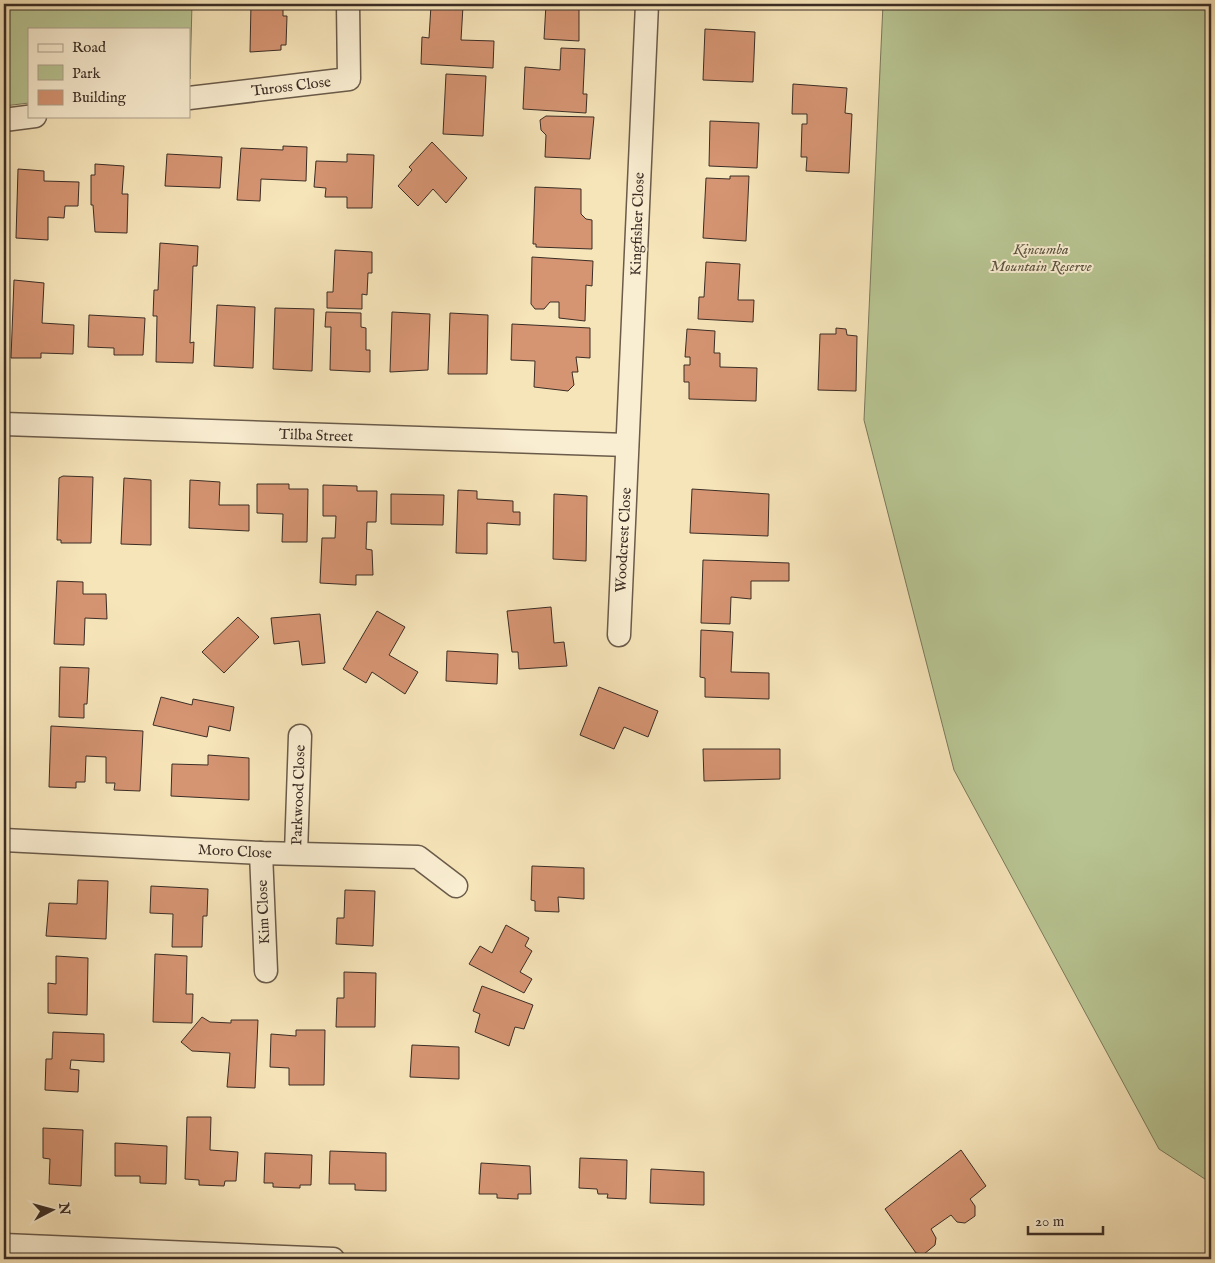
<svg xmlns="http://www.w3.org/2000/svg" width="1215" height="1263" viewBox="0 0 1215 1263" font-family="'IM FELL English',serif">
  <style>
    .green { fill: #b8c593; stroke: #7a795c }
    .building { fill: #d59472; stroke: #3b2d25 }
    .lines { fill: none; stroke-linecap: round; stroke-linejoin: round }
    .minor-casing { stroke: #6a5b4a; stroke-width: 25 }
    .minor { stroke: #faeed2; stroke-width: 22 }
    .labels { text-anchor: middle; stroke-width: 4; stroke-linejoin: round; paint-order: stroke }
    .street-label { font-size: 15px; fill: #3b2d25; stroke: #faeed2 }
    .park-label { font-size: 15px; font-style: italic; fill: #5a5340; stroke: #faeed2 }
  </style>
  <rect width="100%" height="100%" fill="#f7e5ba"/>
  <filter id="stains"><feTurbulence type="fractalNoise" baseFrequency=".004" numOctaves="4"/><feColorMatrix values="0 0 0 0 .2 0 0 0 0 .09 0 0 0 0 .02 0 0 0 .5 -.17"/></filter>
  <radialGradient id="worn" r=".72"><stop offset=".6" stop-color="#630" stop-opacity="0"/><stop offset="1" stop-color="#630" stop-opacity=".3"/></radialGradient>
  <g class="green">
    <path d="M4 4H192L190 79 189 29H29V103L4 106Z"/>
    <path d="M883 4H1211V1183L1159 1149 954 770 864 420Z"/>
  </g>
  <g class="building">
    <path d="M251 4H283V16H287L286 45H281V50L250 52Z"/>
    <path d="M546 4H579V41L544 39Z"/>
    <path d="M431 5 463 6 461 40 494 41 493 68 421 64 422 37 429 38Z"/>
    <path d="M705 29 755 32 753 82 703 80Z"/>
    <path d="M561 48 585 49 583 94H587L586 113 523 109 525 67 560 70Z"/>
    <path d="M446 74 486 76 483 136 443 134Z"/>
    <path d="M793 84 847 88 845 113 852 114 849 173 806 171 807 157H801L802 124H807V114H792Z"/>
    <path d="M546 116 594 117 590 159 545 157 546 135 541 130 540 120Z"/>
    <path d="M710 121 759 123 757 168 709 166Z"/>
    <path d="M432 142 467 178 446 203 433 189 418 206 398 186 412 170 409 167Z"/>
    <path d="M283 146 307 147 306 181 261 179 260 201 237 200 241 148 283 150Z"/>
    <path d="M167 154 222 157 220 188 165 186Z"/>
    <path d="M347 154 374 155 372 208H347V197H325L326 188 314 187 316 161 347 162Z"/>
    <path d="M95 164 124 166 122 194H128L127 233 95 232 93 205H91V175H95Z"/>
    <path d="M18 169 44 171V181L79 182 78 206H65L64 218 48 217V240L16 238Z"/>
    <path d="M730 176H749L746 241 703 238 706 178 730 179Z"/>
    <path d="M535 187 581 189V214L586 219 592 220V249L536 247V244H533Z"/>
    <path d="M4 198H9L8 231H4Z"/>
    <path d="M160 243 198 246 197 266H193L190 343 194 342 193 363 156 362 157 316H153L154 290H158Z"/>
    <path d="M335 250 372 252V273H368L367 295 362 294V309L327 308V292H333Z"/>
    <path d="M532 257 593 261 592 286 586 285 585 321 559 318V302H550L544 309H535L531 304Z"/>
    <path d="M706 262 740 264 738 300H754L753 322 698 319 699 297H704Z"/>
    <path d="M14 280 44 283 42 323 74 325 73 354 41 353V358H11Z"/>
    <path d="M4 289 7 290 5 339H4Z"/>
    <path d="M217 305 255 307 253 368 214 366Z"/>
    <path d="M275 308 314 309 312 371 273 369Z"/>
    <path d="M326 312 361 313V327L366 328V350H370V372L330 370 331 327H325Z"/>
    <path d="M392 312 430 314 428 370 390 372Z"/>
    <path d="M450 313 488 315 487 374H448Z"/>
    <path d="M89 315 145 318 143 355H114V348L88 347Z"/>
    <path d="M512 324 590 328V358L576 357 578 372H572L574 385 568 391 534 387 535 361 511 360Z"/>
    <path d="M836 328 846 329 847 335 857 336 856 391 818 390 820 334H836Z"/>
    <path d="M687 329 715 331 714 353H720V367L757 368 756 401 689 399V382H684V365H690V357H685Z"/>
    <path d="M63 476 93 477 91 543H61V540H57L59 478Z"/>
    <path d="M124 478 151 480V545L121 544Z"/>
    <path d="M190 480 220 482 219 505H249V531L189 528Z"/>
    <path d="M257 484H289V489H308L307 542H282L283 514 257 513Z"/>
    <path d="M323 485 357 486V491H377L376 522H367L366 549 372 550 373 575H356V585L320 583 322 538H335L336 516H323Z"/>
    <path d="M692 489 769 494 768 536 690 533Z"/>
    <path d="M458 490 477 491V499L513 501V512H520V525L487 523V554L456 553Z"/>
    <path d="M391 494 444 495 443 525 391 524Z"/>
    <path d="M554 494 587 496 586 561 553 559Z"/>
    <path d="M703 560 789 563V581H751V599L731 597 730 624 701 623Z"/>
    <path d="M57 581 83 582V594H106L107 619 85 618 84 645 54 644Z"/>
    <path d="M551 607 554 643 564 642 567 666 519 669 518 652H512L507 611Z"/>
    <path d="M377 611 405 627 389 655 418 672 405 694 372 672 366 683 343 669Z"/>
    <path d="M320 614 325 663 302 665 299 641 274 644 271 618Z"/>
    <path d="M238 617 259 637 224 673 202 652Z"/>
    <path d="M701 630 733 632 731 672 769 673V699L705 697V678L700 677Z"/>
    <path d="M447 651 498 654 497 684 446 681Z"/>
    <path d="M60 667 89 668 87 704H84V718L59 717Z"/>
    <path d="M599 687 658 711 648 737 624 727 614 749 580 735Z"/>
    <path d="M161 697 192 705 193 699 234 707 230 731 209 726 207 737 153 725Z"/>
    <path d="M51 726 143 731 140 791 114 790 115 783H106V757L86 756 85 782H76V788L49 787Z"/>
    <path d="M703 749H780V779L704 781Z"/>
    <path d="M208 755 249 758V800L171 796 172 764 208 765Z"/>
    <path d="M532 866 584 868V899L558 897 559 912 535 911V901L531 900Z"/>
    <path d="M78 880 108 881 106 939 46 936 49 903 77 904Z"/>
    <path d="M151 886 208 889 207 916H203L202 947H172L173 914 150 913Z"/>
    <path d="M345 890 375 891 373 946 336 944 337 918H344Z"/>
    <path d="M506 925 529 938 525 946 532 951 520 972 532 979 524 993 469 964 480 946 492 953Z"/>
    <path d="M155 954 187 956 186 994H193L192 1023 153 1022Z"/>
    <path d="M56 956 88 958 87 1015 48 1013V983L56 984Z"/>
    <path d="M344 972 376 973 375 1027H336L337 998H344Z"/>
    <path d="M482 986 533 1005 524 1029 515 1027 509 1046 475 1032 480 1014 473 1011Z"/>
    <path d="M202 1017 210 1022 231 1023V1020H258L255 1088 227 1087 230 1053 192 1051 181 1042Z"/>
    <path d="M296 1030H325L324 1085H289V1068L270 1067 271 1034 296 1036Z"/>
    <path d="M53 1032 104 1034V1062L71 1060 70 1069 79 1070 78 1092 45 1090 46 1059H52Z"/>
    <path d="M412 1045 459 1047V1079L410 1077Z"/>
    <path d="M187 1117H211L210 1150 238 1152 236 1181H225L224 1186 199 1185V1180L185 1179Z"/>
    <path d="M43 1128 83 1130 81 1186 49 1184 50 1159 43 1158Z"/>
    <path d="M115 1143 167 1146 166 1184 140 1183V1176H115Z"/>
    <path d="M961 1150 986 1186 970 1199 975 1206V1216L965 1223 957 1222 951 1215 931 1229 936 1238 935 1245 924 1254 916 1253 885 1209Z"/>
    <path d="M330 1151 386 1153V1191L355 1190V1184H329Z"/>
    <path d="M265 1153 312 1155 311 1185H300V1188L273 1187V1183H264Z"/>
    <path d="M580 1158 627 1160 626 1199 607 1198 608 1194H598L597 1189 579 1188Z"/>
    <path d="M481 1163 530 1166 531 1194H518V1199L497 1198V1194H479Z"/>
    <path d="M651 1169 704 1172V1205L650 1203Z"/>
  </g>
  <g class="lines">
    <defs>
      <g id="minor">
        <path d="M189 98 349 79 348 4"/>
        <path d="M4 120 35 116"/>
        <path d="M4 424 627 445"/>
        <path d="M619 635 647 4"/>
        <path d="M4 840 261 853 418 857 456 886"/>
        <path d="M261 853 266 971"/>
        <path d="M296 853 300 736"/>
        <path d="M4 1245 333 1259"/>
      </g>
    </defs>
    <use href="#minor" class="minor-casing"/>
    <use href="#minor" class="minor"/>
  </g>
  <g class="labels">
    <g class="street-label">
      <text transform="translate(291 86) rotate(-7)" y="5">Tuross Close</text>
      <text transform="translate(637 224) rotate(-88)" y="5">Kingfisher Close</text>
      <text transform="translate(316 435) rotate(2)" y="5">Tilba Street</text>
      <text transform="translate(623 540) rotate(-87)" y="5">Woodcrest Close</text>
      <text transform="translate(298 795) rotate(-88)" y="5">Parkwood Close</text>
      <text transform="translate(235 851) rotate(3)" y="5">Moro Close</text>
      <text transform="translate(263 912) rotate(-92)" y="5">Kim Close</text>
    </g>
    <g class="park-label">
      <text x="1041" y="254">Kincumba<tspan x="1041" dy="17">Mountain Reserve</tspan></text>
    </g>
  </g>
  <rect width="1215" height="1263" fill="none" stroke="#f7e5ba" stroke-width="20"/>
  <rect x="5" y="5" width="1205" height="1253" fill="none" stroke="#3b2d25" stroke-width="2.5"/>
  <rect x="10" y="10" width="1195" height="1243" fill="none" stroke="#3b2d25"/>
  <rect x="28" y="28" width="162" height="90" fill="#faeed2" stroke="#aea18d"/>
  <rect x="38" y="44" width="25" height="8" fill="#faeed2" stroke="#aea18d"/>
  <text x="72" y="52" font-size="15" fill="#3b2d25">Road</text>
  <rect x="38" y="65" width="25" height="15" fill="#b8c593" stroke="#aea18d"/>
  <text x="72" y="78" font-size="15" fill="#3b2d25">Park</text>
  <rect x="38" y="90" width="25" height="15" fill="#d59472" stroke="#aea18d"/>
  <text x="72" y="102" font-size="15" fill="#3b2d25">Building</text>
  <g transform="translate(52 1210) rotate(84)" stroke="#faeed2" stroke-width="4" paint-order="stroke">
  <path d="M0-4L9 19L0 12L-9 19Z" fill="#3b2d25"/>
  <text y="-8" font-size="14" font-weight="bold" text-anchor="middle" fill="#3b2d25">N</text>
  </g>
  <path d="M1028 1226v8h75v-8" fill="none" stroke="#3b2d25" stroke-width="2.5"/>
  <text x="1035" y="1226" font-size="15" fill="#3b2d25" stroke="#faeed2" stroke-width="4" paint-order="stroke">20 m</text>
  <rect width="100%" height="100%" filter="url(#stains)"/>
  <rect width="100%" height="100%" fill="url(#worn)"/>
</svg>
